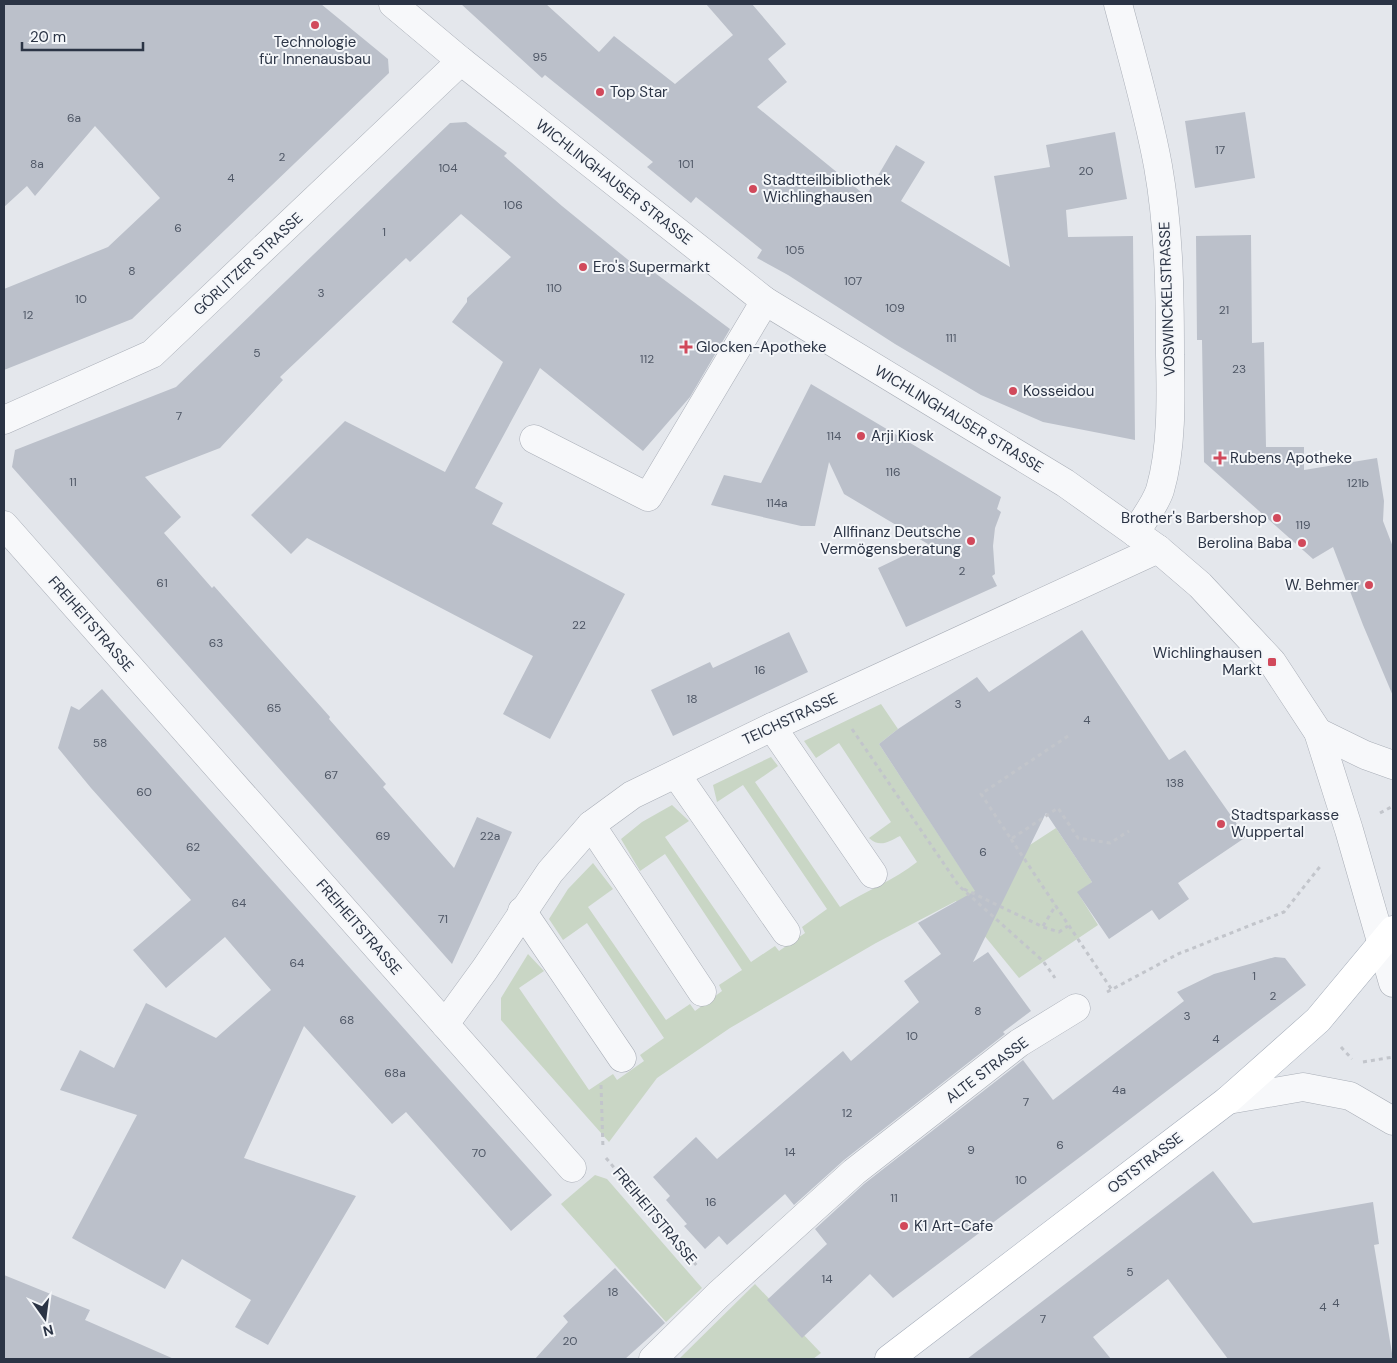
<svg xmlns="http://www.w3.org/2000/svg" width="1397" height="1363" viewBox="0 0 1397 1363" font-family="'DM Sans',sans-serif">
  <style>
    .green { fill: #c9d6c5 }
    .building { fill: #bbc0ca }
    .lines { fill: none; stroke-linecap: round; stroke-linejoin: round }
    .minor-casing { stroke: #a9aeb7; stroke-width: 29 }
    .major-casing { stroke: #a3abb8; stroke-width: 29 }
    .path { stroke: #c2c5cb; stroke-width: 3; stroke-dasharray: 4 4; stroke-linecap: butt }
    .minor { stroke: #f7f8fa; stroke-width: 28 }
    .major { stroke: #fff; stroke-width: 28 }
    .poi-dot { fill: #d1495b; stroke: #f4f6f9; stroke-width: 2 }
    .labels { text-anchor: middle; stroke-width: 4; stroke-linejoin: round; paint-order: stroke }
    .number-label { font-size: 12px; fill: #4f5766 }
    .poi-label { font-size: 15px; fill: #2b3445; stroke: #f4f6f9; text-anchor: start }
    .street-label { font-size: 15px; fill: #2b3445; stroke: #f4f6f9 }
  </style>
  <rect width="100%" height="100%" fill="#e4e7ec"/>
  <g class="green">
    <path d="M881 704 898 729 879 744 963 872 1013 856 1056 828 1092 882 1078 893 1098 925 1019 978 956 901 876 943 730 1028 657 1078 609 1142 501 1020V998L528 954 544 971 519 988 589 1090 613 1074 617 1080 644 1061 640 1055 664 1038 587 923 563 940 549 919 568 889 593 863 613 889 588 907 666 1020 690 1004 695 1011 722 991 719 985 742 970 665 854 640 871 621 839 642 822 672 805 689 821 665 837 751 962 775 946 779 951 805 933 802 927 827 909 743 785 717 802 713 785 771 757 778 766 755 782 840 907C866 891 894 880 917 862L900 836C888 842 880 848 869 838L891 822 839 743 816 758 804 741Z"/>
    <path d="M595 1175 607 1179 702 1288 666 1322 561 1204Z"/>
    <path d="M755 1284 821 1353 813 1359H679Z"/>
  </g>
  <g class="building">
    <path d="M4 4H321L388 59 389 73 132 319 4 370V289L108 247 160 198 95 126 35 196 27 186 4 207Z"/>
    <path d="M461 4H546L599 52 614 36 675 84 733 35 706 4H752L786 44 768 59 787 82 757 107 866 196 896 145 925 162 901 201 1010 267 994 176 1050 167 1046 145 1115 132 1127 199 1066 210 1068 237 1133 236 1135 440 1043 422 981 395 895 344 788 275 757 258 762 250 696 197 691 203 647 167 653 162 545 75 542 78Z"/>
    <path d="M1245 112 1255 178 1195 188 1185 121Z"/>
    <path d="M466 122 507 153 504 156 562 206 643 272 647 267 730 329 690 397 643 451 540 368 475 488 503 503 492 524 625 594 550 739 503 714 533 656 307 538 291 554 251 515 345 421 445 472 503 362 452 322 467 302V298L511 257 461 214 410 262 406 258 280 377 283 380 220 448 145 477 181 517 164 533 212 588 214 586 330 717 329 719 386 784 383 787 454 868 477 817 512 832 452 964 12 467 15 450 176 387 450 123Z"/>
    <path d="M1251 235 1252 343 1264 342 1266 447H1304V470L1377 458 1384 501 1383 521 1393 547V696L1363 625 1333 547 1313 559 1204 462 1202 340H1197L1196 236Z"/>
    <path d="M811 384 1001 497 997 509 1001 512 995 528 993 546 995 574 992 576 997 586 906 627 878 568 928 544 844 494 829 462 815 526H801L711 505 724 475 761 483Z"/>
    <path d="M1082 630 1169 760 1185 750 1246 837 1178 883 1189 899 1159 920 1152 910 1109 939 1077 892 1092 882 1046 813 973 962 988 952 1031 1011 1003 1032 1005 1034 844 1160 794 1205 785 1194 727 1245 719 1236 705 1249 684 1226 687 1224 666 1200 670 1196 653 1177 696 1137 717 1159 843 1051 851 1061 919 1002 904 981 941 954 918 923 975 891 879 744 898 729 977 677 989 692Z"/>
    <path d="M789 632 808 672 673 736 651 690 710 662 713 668Z"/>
    <path d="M102 689 552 1195 511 1231 406 1112 392 1124 304 1026 244 1158 356 1196 268 1345 235 1327 251 1300 182 1259 165 1289 72 1238 137 1115 60 1090 80 1050 114 1068 146 1003 216 1038 271 990 225 937 166 988 133 950 191 900 91 788 58 748 71 706 79 710Z"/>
    <path d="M1275 957 1285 958 1306 985 1092 1148 893 1298 870 1274 802 1338 767 1300 827 1244 815 1229 864 1184 1023 1060 1053 1100 1184 1001 1177 992 1214 974Z"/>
    <path d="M1213 1171 1253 1223 1373 1202 1379 1244 1374 1245 1393 1359H1228L1168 1279 1093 1337 1111 1359H967Z"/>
    <path d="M615 1268 665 1323 625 1359H535L568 1322 563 1316Z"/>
    <path d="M4 1275 90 1310 85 1320 174 1359H4Z"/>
  </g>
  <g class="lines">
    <defs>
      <g id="minor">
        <path d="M393 4 461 61 765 301 1065 483 1158 549 1200 585 1272 662 1318 732 1349 830 1393 983"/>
        <path d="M1118 4C1132 57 1148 111 1158 166 1169 228 1170 291 1170 355 1171 398 1172 449 1160 490 1155 505 1143 520 1135 533"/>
        <path d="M4 420 152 354 461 61"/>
        <path d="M534 439 648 497 765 301"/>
        <path d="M4 525 572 1168"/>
        <path d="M772 727 873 874"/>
        <path d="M1318 732 1365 755 1393 765"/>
        <path d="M676 774 786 932"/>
        <path d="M591 825 702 992"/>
        <path d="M522 911 622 1058"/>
        <path d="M445 1024 485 969 550 872 591 825 632 795 772 727 1158 549"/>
        <path d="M1228 1100 1303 1087 1350 1096 1393 1121"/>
        <path d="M653 1359 718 1295 854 1172 1019 1043 1076 1008"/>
      </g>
      <path id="major" d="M889 1359 1228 1100 1318 1020 1393 930"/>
    </defs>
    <use href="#minor" class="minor-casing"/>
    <use href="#major" class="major-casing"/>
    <g class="path">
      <path d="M852 729 959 886 1043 961 1055 978"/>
      <path d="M1068 736 981 794 1011 839 1058 808 1078 838 1110 843 1129 831"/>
      <path d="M1380 813 1393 806"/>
      <path d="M1011 839 1112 990"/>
      <path d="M964 889 1043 927 1059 932 1068 926"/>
      <path d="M1043 926 1056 905"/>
      <path d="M1107 992 1178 954 1284 912 1322 864"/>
      <path d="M1341 1047 1352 1059"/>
      <path d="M1363 1062 1393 1057"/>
      <path d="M601 1085 603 1149"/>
      <path d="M606 1158 697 1266"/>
    </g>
    <use href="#minor" class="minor"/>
    <use href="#major" class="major"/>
  </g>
  <g class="poi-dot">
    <circle cx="315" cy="25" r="5"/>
    <circle cx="600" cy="92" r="5"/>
    <circle cx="753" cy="189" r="5"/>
    <circle cx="583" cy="267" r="5"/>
    <path d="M683.5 339.5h5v5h5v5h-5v5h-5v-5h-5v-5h5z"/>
    <circle cx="1013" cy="391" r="5"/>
    <circle cx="861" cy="436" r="5"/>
    <path d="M1217.5 450.5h5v5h5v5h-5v5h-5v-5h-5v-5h5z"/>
    <circle cx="1277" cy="518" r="5"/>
    <circle cx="971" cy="541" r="5"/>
    <circle cx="1302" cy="543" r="5"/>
    <circle cx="1369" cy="585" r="5"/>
    <rect x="1267" y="657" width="10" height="10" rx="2.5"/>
    <circle cx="1221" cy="824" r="5"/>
    <circle cx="904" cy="1226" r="5"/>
  </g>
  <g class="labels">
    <g class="number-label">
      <text x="540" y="61">95</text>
      <text x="74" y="122">6a</text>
      <text x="1220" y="154">17</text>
      <text x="282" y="161">2</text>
      <text x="37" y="168">8a</text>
      <text x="686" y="168">101</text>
      <text x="448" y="172">104</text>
      <text x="1086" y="175">20</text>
      <text x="231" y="182">4</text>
      <text x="513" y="209">106</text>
      <text x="178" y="232">6</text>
      <text x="384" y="236">1</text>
      <text x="795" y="254">105</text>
      <text x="132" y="275">8</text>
      <text x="853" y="285">107</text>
      <text x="554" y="292">110</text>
      <text x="321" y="297">3</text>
      <text x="81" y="303">10</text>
      <text x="895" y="312">109</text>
      <text x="1224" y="314">21</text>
      <text x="28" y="319">12</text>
      <text x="951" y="342">111</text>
      <text x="257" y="357">5</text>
      <text x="647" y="363">112</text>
      <text x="1239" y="373">23</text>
      <text x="179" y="420">7</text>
      <text x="834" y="440">114</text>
      <text x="893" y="476">116</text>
      <text x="73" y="486">11</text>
      <text x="1358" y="487">121b</text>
      <text x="777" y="507">114a</text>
      <text x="1303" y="529">119</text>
      <text x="962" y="575">2</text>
      <text x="162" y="587">61</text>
      <text x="579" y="629">22</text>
      <text x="216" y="647">63</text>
      <text x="760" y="674">16</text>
      <text x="692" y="703">18</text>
      <text x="958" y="708">3</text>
      <text x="274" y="712">65</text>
      <text x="1087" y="724">4</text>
      <text x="100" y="747">58</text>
      <text x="331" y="779">67</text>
      <text x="1175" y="787">138</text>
      <text x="144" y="796">60</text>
      <text x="383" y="840">69</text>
      <text x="490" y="840">22a</text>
      <text x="193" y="851">62</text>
      <text x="983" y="856">6</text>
      <text x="239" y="907">64</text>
      <text x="443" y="923">71</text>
      <text x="297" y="967">64</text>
      <text x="1254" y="980">1</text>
      <text x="1273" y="1000">2</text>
      <text x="978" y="1015">8</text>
      <text x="1187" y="1020">3</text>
      <text x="347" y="1024">68</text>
      <text x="912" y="1040">10</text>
      <text x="1216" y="1043">4</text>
      <text x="395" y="1077">68a</text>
      <text x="1119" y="1094">4a</text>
      <text x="1026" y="1106">7</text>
      <text x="847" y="1117">12</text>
      <text x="1060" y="1149">6</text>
      <text x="971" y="1154">9</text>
      <text x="790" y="1156">14</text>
      <text x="479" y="1157">70</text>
      <text x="1021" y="1184">10</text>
      <text x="894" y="1202">11</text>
      <text x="711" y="1206">16</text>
      <text x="1130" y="1276">5</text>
      <text x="827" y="1283">14</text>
      <text x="613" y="1296">18</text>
      <text x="1336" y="1307">4</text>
      <text x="1323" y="1311">4</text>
      <text x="1043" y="1323">7</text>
      <text x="570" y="1345">20</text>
    </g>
    <g class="poi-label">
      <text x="315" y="47" text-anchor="middle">Technologie<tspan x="315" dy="17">für Innenausbau</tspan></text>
      <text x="610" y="97">Top Star</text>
      <text x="763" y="185">Stadtteilbibliothek<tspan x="763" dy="17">Wichlinghausen</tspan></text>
      <text x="593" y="272">Ero's Supermarkt</text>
      <text x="696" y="352">Glocken-Apotheke</text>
      <text x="1023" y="396">Kosseidou</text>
      <text x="871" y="441">Arji Kiosk</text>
      <text x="1230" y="463">Rubens Apotheke</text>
      <text x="1267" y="523" text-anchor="end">Brother's Barbershop</text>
      <text x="961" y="537" text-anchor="end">Allfinanz Deutsche<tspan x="961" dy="17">Vermögensberatung</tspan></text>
      <text x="1292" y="548" text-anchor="end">Berolina Baba</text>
      <text x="1359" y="590" text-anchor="end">W. Behmer</text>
      <text x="1262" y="658" text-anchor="end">Wichlinghausen<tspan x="1262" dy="17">Markt</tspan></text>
      <text x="1231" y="820">Stadtsparkasse<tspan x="1231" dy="17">Wuppertal</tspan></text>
      <text x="914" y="1231">K1 Art-Cafe</text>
    </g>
    <g class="street-label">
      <text transform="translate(614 182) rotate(38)" y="5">WICHLINGHAUSER STRASSE</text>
      <text transform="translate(248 264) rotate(-43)" y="5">GÖRLITZER STRASSE</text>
      <text transform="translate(1167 299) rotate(-92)" y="5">VOSWINCKELSTRASSE</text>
      <text transform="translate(959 419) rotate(31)" y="5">WICHLINGHAUSER STRASSE</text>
      <text transform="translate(91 624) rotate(49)" y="5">FREIHEITSTRASSE</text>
      <text transform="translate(790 719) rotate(-25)" y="5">TEICHSTRASSE</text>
      <text transform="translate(359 927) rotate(49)" y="5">FREIHEITSTRASSE</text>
      <text transform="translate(987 1070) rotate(-37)" y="5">ALTE STRASSE</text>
      <text transform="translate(1145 1163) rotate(-37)" y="5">OSTSTRASSE</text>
      <text transform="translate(655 1216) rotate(50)" y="5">FREIHEITSTRASSE</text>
    </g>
  </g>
  <rect width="1397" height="1363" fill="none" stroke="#2b3445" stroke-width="10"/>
  <g transform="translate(45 1318) rotate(166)" stroke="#f4f6f9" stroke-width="4" paint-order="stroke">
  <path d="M0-4L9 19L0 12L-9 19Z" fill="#2b3445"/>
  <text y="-8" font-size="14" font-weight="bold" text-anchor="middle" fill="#2b3445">N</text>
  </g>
  <path d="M22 42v8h121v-8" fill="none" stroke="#2b3445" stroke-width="2.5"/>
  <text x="30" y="42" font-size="15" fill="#2b3445" stroke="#f4f6f9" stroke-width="4" paint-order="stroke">20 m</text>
</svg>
